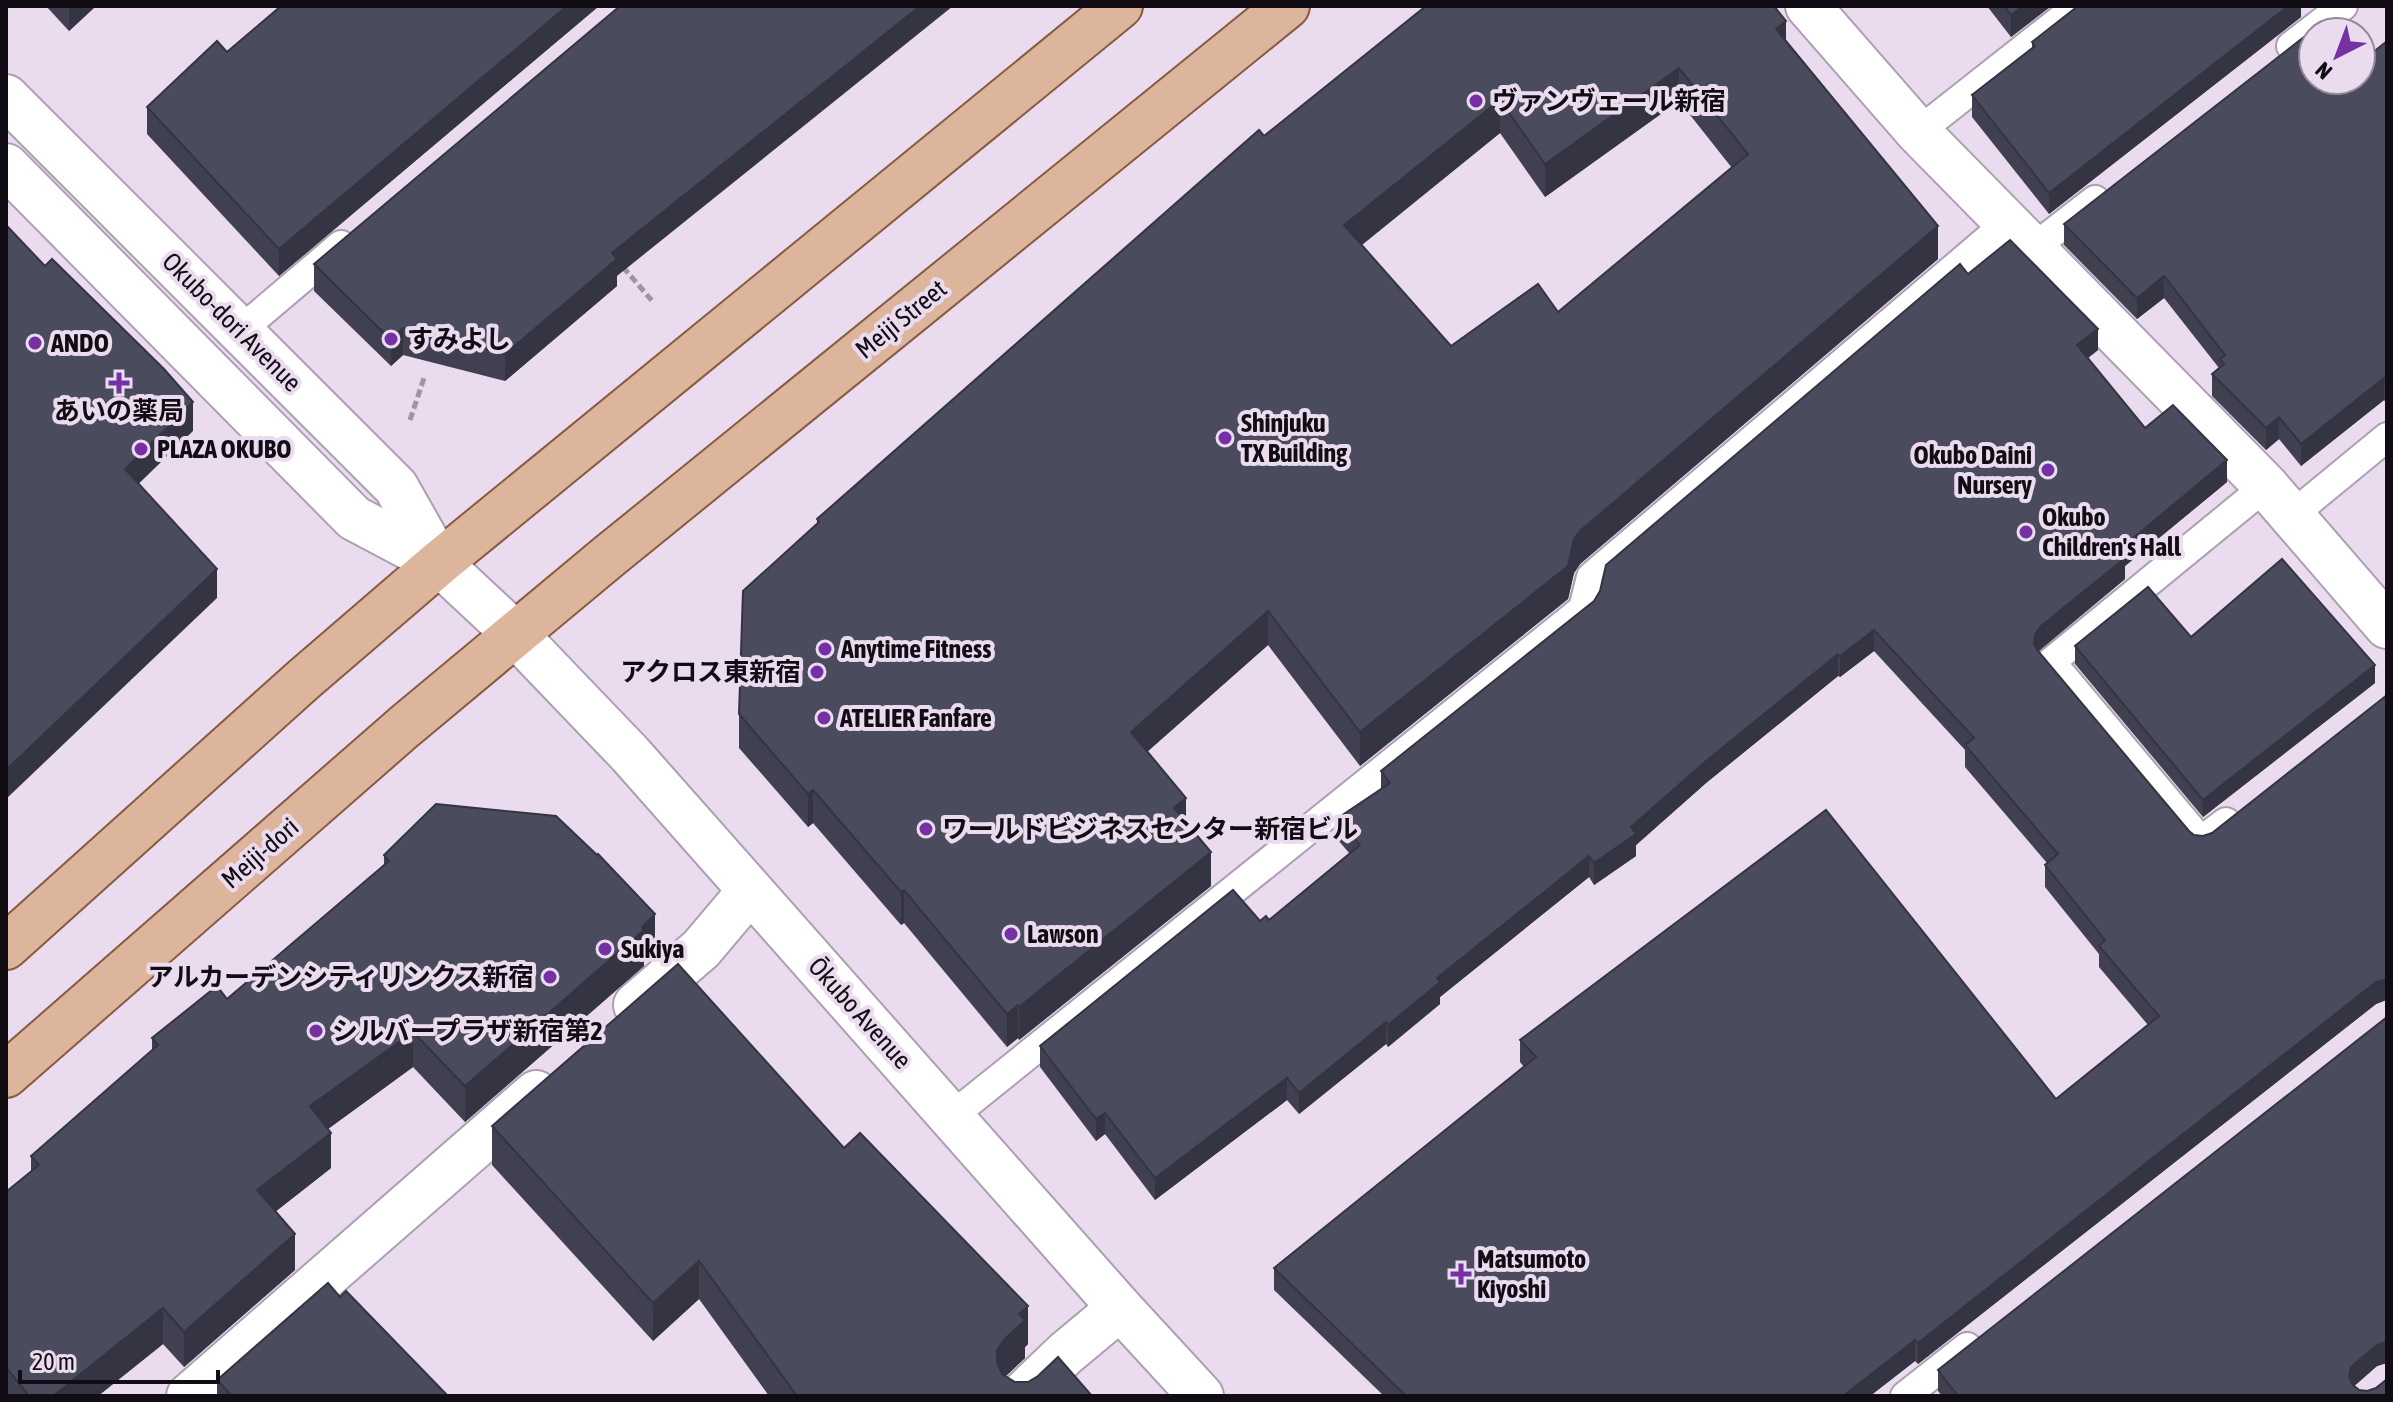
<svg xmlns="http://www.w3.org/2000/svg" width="2393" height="1402" viewBox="0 0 2393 1402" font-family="'Asap Condensed','Noto Sans JP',sans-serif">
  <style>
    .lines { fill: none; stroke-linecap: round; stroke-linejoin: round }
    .lane-casing { stroke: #ad9fb2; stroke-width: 32 }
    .street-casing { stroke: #ad9fb2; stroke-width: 48 }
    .secondary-casing { stroke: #ad9fb2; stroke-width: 48 }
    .primary-casing { stroke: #875a42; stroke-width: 48 }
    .path { stroke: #9f94a3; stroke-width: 5; stroke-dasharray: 8 4; stroke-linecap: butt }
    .lane { stroke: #fff; stroke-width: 28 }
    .street { stroke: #fff; stroke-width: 44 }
    .secondary { stroke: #fff; stroke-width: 44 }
    .primary { stroke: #ddb59c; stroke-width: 44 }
    .wall { fill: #404051; fill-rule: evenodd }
    .shaded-wall { fill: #343442 }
    .building { fill: #4b4b5e; stroke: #343442; stroke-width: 2; fill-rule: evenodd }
    .poi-dot { fill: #7530a3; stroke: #eadbef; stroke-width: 3 }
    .labels { text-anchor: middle; stroke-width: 8; stroke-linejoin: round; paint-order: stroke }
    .poi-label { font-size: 26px; font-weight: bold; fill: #120d14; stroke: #eadbef; text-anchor: start }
    .street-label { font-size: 26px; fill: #120d14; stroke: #eadbef }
  </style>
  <rect width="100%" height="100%" fill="#eadbef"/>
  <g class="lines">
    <defs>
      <g id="lane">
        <path d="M2291 46 2343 6"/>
        <path d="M1918 132 2078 6"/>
        <path d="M2032 249 2095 200"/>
        <path d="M241 330 341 245"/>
        <path d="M2291 516 2387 437"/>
        <path d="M2226 822 2201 841 2051 662 2266 486"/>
        <path d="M952 1116 1583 609 1591 577 2007 223"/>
        <path d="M1905 1396 1967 1347"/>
      </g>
      <g id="street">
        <path d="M1808 6 1918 132 2266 486 2387 626"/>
        <path d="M636 1005 701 949 750 891"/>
        <path d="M189 1396 536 1093"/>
        <path d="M1021 1396 1066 1353 1120 1308"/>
      </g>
      <g id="secondary">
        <path d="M6 97 396 487 439 563"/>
        <path d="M6 166 354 518 439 563 515 634 630 754 1120 1308 1201 1396"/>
      </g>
      <g id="primary">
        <path d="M6 947 303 680 439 563 1120 6"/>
        <path d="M6 1075 404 727 608 557 1287 6"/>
      </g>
    </defs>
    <use href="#lane" class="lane-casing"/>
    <use href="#street" class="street-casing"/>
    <use href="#secondary" class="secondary-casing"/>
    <use href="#primary" class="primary-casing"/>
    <g class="path">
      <path d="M623 267 654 303"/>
      <path d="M410 420 425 375"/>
    </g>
    <use href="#lane" class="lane"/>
    <use href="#street" class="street"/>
    <use href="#secondary" class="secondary"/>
    <use href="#primary" class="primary"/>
  </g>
  <g class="wall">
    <path d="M46 6H96L69 31Z"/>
    <path d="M281 6H599L279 276 147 134V107L227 52Z"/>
    <path d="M1987 6H2051L2011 37Z"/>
    <path d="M2301 6V17L2049 214 1972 117V95L2032 48V42Z"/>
    <path d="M1786 41 1938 259 1580 564 1574 573 1568 599 1360 766 1268 645 1147 752 1186 822 1211 886 1019 1040 1018 1038 1007 1047 904 923 901 925 813 823 808 827 739 748V714L817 524V519L1264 136ZM1679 101 1732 168 1558 312 1451 346 1362 245 1500 133 1545 197Z"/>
    <path d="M2387 41V404L2384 400 2301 466 2279 439 2266 450 2212 396V374L2219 368 2164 298 2137 319 2064 245V224L2361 80Z"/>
    <path d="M314 264 617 276V286L505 381 403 355 391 366 314 291Z"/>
    <path d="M1968 274 2098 350 2087 358 2145 428 2227 482 2125 566V579L2038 652 2189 831 2194 835 2203 836 2212 833 2387 695V1000L2376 1004 1918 1364 1915 1361 1870 1396H1384L1274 1290V1268L1524 1067 1520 1062V1040L2056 1099 2148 1025 2099 967V954L2045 887V865L2047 863 1965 767V750L1874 651 1840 677 1838 676 1706 783 1636 845V856L1594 885 1589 877 1440 997V1004L1388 1047 1386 1044 1299 1114 1287 1100 1155 1200 1105 1134 1096 1141 1040 1067V1046L1260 921 1269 920 1350 854 1338 840V818L1381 789V771L1594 601Z"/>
    <path d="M2075 646 2375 683 2203 817 2075 664Z"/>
    <path d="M384 855 655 950 644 961V966L465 1122 413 1067 328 1129 331 1168 275 1212 295 1270 184 1367 163 1344 98 1396H6V1192L31 1172V1156L152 1051V1038L227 999 384 866Z"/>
    <path d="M2387 1017V1363L2377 1366 2354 1386 2359 1390 2387 1396H1942L1938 1391V1370Z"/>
    <path d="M492 1126 844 1148 1028 1344 1025 1347V1358L1005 1376 1015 1382 1092 1396H769L699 1299 653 1341 492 1165Z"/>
    <path d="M340 1297 448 1396H217V1380Z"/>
  </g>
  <g class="shaded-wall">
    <path d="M69 6H96L69 31Z"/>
    <path d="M567 6H599L279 276V249Z"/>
    <path d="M920 6H953L617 276V286L505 381V354L612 253Z"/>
    <path d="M2023 6H2051L2011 37V15Z"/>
    <path d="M2288 6H2301V17L2049 214V193Z"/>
    <path d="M1786 21V55L1776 29Z"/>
    <path d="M1679 68V101L1545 197V164Z"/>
    <path d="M1500 100V133L1344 259V225Z"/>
    <path d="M1938 226V259L1580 564 1574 573 1568 599 1360 766V732L1580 531Z"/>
    <path d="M2164 276V298L2137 319V298Z"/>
    <path d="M403 328V355L391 366V340Z"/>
    <path d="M2098 329V350L2077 367V345Z"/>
    <path d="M2384 378V400L2301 466V444Z"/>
    <path d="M193 402V431L125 497V469Z"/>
    <path d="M2279 417V439L2266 450V428Z"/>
    <path d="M2227 460V482L2125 566V579L2040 649 2035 657V635L2040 627 2119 550Z"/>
    <path d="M217 569V598L6 799V770Z"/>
    <path d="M1268 611V645L1131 766V732Z"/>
    <path d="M1874 630V651L1840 677V656Z"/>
    <path d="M1838 654V676L1706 783 1636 845V856L1594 885V863L1631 827 1706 761Z"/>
    <path d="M2375 665V683L2203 817V800Z"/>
    <path d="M813 790V823L808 827V794Z"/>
    <path d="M1186 798V832L1174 808Z"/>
    <path d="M1211 852V886L1019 1040V1007Z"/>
    <path d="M1589 856V877L1440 997V1004L1388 1047V1025L1437 978Z"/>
    <path d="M904 890V923L901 925V892Z"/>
    <path d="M655 914V950L644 961V966L465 1122V1086Z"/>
    <path d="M2385 978V1000L2376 1004 1918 1364V1343L2376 982Z"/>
    <path d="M1018 1005V1038L1007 1047V1014Z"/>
    <path d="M1386 1022V1044L1299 1114V1093Z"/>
    <path d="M413 1032V1067L310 1142V1106Z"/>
    <path d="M1287 1078V1100L1155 1200V1178Z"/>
    <path d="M1105 1113V1134L1096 1141V1119Z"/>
    <path d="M331 1133V1168L257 1226V1190Z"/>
    <path d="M295 1234V1270L184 1367V1332Z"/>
    <path d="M699 1261V1299L653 1341V1303Z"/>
    <path d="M1028 1306V1344L1025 1347V1358L1004 1378 997 1396V1350L1019 1314Z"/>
    <path d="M163 1308V1344L98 1396H53Z"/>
    <path d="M1915 1340V1361L1870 1396H1843Z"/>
    <path d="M2386 1341V1363L2377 1366 2351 1389 2349 1377 2351 1367 2377 1345Z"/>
  </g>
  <g class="building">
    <path d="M281 6H567L279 249 147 107 217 41 227 52Z"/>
    <path d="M620 6H920L612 253 617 259 505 354 403 328 391 340 314 264Z"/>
    <path d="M1426 6H1774L1786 21 1776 29 1938 226 1580 531 1574 539 1568 566 1360 732 1268 611 1131 732 1186 798 1174 808 1211 852 1019 1007 1018 1005 1007 1014 904 890 901 892 813 790 808 794 739 714 743 591 819 522 817 519 1259 130 1264 136ZM1679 68 1748 154 1558 312 1538 284 1451 346 1344 225 1500 100 1545 164Z"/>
    <path d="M2004 6H2023L2011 15Z"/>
    <path d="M2078 6H2288L2049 193 1972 95 2035 46 2032 42Z"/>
    <path d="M2322 23 2329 32H2313V80H2361V62L2387 41V382L2384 378 2301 444 2279 417 2266 428 2212 374 2224 364 2220 359 2225 355 2164 276 2137 298 2064 224Z"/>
    <path d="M6 225 45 266 52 259 164 369 193 402 125 469 217 569 6 770Z"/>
    <path d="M2010 240 2098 329 2077 345 2145 428 2173 405 2227 460 2119 550 2125 558 2040 627 2035 635 2034 644 2038 651 2189 831 2194 835 2203 836 2212 833 2387 695V979L2376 982 1918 1343 1915 1340 1843 1396H1406L1274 1268 1536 1057 1520 1040 1826 810 2056 1099 2159 1016 2099 946 2105 940 2045 865 2058 854 1965 745 1974 738 1874 630 1840 656 1838 654 1706 761 1631 827 1636 834 1594 863 1589 856 1437 978 1440 982 1388 1025 1386 1022 1299 1093 1287 1078 1155 1178 1105 1113 1096 1119 1040 1046 1233 890 1260 921 1266 916 1269 920 1360 845 1338 818 1390 783 1381 771 1594 601 1600 591 1606 565 1960 264 1968 274Z"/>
    <path d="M2282 559 2375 665 2203 800 2075 646 2148 587 2191 637Z"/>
    <path d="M436 804 556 816 597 855 598 854 655 914 642 927 644 930 465 1086 413 1032 310 1106 331 1133 257 1190 295 1234 184 1332 163 1308 53 1396H29L6 1367V1192L39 1165 31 1156 158 1045 152 1038 217 986 227 999 389 861 384 855Z"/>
    <path d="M678 964 844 1148 860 1133 1028 1306 1019 1314 1025 1320 1004 1340 997 1350V1363L1002 1374 1015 1382H1028L1038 1376 1058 1357 1092 1396H797L699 1261 653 1303 492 1126Z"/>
    <path d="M2387 1017V1342L2377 1345 2351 1367 2349 1377 2353 1385 2359 1390 2367 1391 2376 1388 2387 1379V1396H1958L1938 1370Z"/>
    <path d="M328 1283 340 1297 346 1291 448 1396H232L217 1380Z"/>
  </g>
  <g class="poi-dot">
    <circle cx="1476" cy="101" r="8"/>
    <circle cx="391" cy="339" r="8"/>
    <circle cx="35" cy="343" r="8"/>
    <path d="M115 371h8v8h8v8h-8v8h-8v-8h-8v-8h8z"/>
    <circle cx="1225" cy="438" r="8"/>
    <circle cx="141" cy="449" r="8"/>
    <circle cx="2048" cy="470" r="8"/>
    <circle cx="2026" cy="532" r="8"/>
    <circle cx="825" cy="649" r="8"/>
    <circle cx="817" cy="672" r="8"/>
    <circle cx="824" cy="718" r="8"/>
    <circle cx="926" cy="829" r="8"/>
    <circle cx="1011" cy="934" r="8"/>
    <circle cx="605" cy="949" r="8"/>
    <circle cx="550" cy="977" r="8"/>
    <circle cx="316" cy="1031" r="8"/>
    <path d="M1457 1262h8v8h8v8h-8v8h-8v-8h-8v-8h8z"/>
  </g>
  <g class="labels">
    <g class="poi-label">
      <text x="1492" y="110">ヴァンヴェール新宿</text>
      <text x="407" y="348">すみよし</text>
      <text x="51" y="352">ANDO</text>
      <text x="119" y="420" text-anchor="middle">あいの薬局</text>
      <text x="1241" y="432">Shinjuku<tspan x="1241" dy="30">TX Building</tspan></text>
      <text x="157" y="458">PLAZA OKUBO</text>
      <text x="2032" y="464" text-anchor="end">Okubo Daini<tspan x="2032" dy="30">Nursery</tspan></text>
      <text x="2042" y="526">Okubo<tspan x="2042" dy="30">Children's Hall</tspan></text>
      <text x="841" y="658">Anytime Fitness</text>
      <text x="801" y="681" text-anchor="end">アクロス東新宿</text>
      <text x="840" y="727">ATELIER Fanfare</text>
      <text x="942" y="838">ワールドビジネスセンター新宿ビル</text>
      <text x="1027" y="943">Lawson</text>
      <text x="621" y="958">Sukiya</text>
      <text x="534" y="986" text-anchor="end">アルカーデンシティリンクス新宿</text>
      <text x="332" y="1040">シルバープラザ新宿第2</text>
      <text x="1477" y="1268">Matsumoto<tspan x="1477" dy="30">Kiyoshi</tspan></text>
    </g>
    <g class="street-label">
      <text transform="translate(901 319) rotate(-39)" y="9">Meiji Street</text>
      <text transform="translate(232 322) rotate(45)" y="9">Okubo-dori Avenue</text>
      <text transform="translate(260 853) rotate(-41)" y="9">Meiji-dori</text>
      <text transform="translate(860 1013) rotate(48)" y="9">Ōkubo Avenue</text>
    </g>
  </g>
  <rect width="2393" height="1402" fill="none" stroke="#120d14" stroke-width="16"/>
  <g transform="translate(2337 56) rotate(222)"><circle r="38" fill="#eadbef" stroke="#948997" stroke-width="2"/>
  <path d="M0-6L14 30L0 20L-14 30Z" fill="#7530a3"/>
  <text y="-12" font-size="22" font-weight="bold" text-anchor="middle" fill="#120d14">N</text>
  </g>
  <path d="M20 1370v12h198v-12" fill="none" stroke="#120d14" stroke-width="4"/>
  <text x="32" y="1370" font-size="24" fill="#120d14" stroke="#eadbef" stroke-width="6" paint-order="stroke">20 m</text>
</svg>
